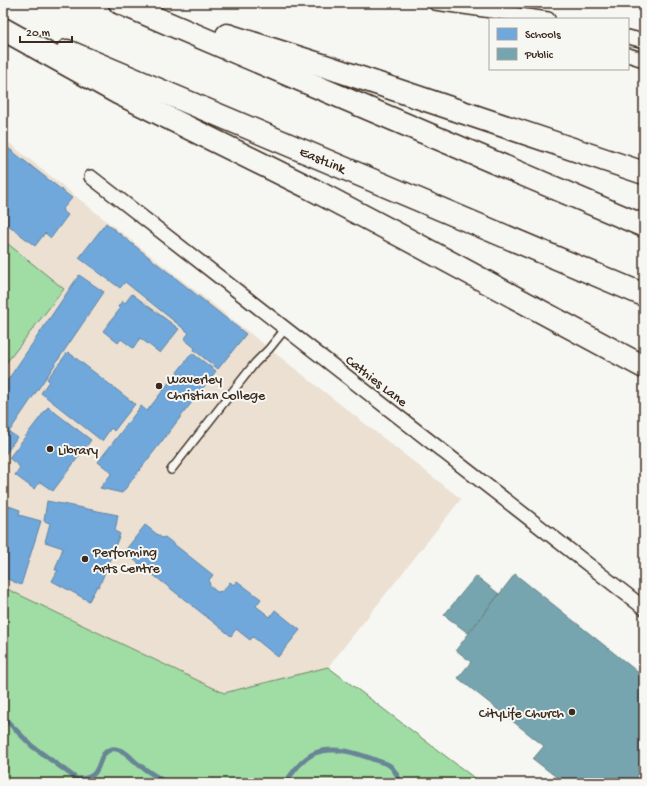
<svg xmlns="http://www.w3.org/2000/svg" width="647" height="786" viewBox="0 0 647 786" font-family="'Gochi Hand',sans-serif">
  <style>
    .built { fill: #ebe0d1 }
    .green { fill: #9fdda5; stroke: #6d8462 }
    .schools { fill: #6fa8dc; stroke: #5f82a3 }
    .public { fill: #76a5af; stroke: #648084 }
    .lines { fill: none; stroke-linecap: round; stroke-linejoin: round }
    .stream { stroke: #678595; stroke-width: 5 }
    .service-casing { stroke: #3b2a1e; stroke-width: 10 }
    .minor-casing { stroke: #3b2a1e; stroke-width: 16 }
    .motorway-casing { stroke: #3b2a1e; stroke-width: 25 }
    .service { stroke: #f6f6f2; stroke-width: 7 }
    .minor { stroke: #f6f6f2; stroke-width: 13 }
    .motorway { stroke: #f6f6f2; stroke-width: 22 }
    .poi-dot { fill: #3b2a1e; stroke: #f6f6f2; stroke-width: 1.5 }
    .labels { text-anchor: middle; stroke-width: 4; stroke-linejoin: round; paint-order: stroke }
    .street-label { font-size: 14px; fill: #3b2a1e; stroke: #f6f6f2 }
    .poi-label { font-size: 14px; fill: #3b2a1e; stroke: #f6f6f2; text-anchor: start }
  </style>
  <rect width="100%" height="100%" fill="#f6f6f2"/>
  <filter id="ink" filterUnits="userSpaceOnUse"><feTurbulence type="fractalNoise" baseFrequency=".025" numOctaves="2"/><feDisplacementMap in="SourceGraphic" scale="8" xChannelSelector="R" yChannelSelector="G"/><feConvolveMatrix kernelMatrix="1 2 1 2 8 2 1 2 1" color-interpolation-filters="sRGB"/></filter>
  <g filter="url(#ink)">
    <path class="built" d="M3 138 99 215 461 499 328 667 224 693 3 587Z"/>
    <g class="green">
      <path d="M3 240 64 289 3 367Z"/>
      <path d="M3 587 224 693 328 667 481 783H3Z"/>
    </g>
    <g class="schools">
      <path d="M3 144 72 198 62 210 68 215 51 238 45 233 35 246 3 221Z"/>
      <path d="M106 223 246 334 218 369 194 350 195 348 184 339 189 333 125 282 120 288 79 258Z"/>
      <path d="M79 275 104 292 9 432 17 437 3 458V387Z"/>
      <path d="M132 294 179 329 160 353 140 338 133 348 121 339 118 343 103 331 120 309 118 307 122 301 125 303Z"/>
      <path d="M68 352 135 404 114 431 111 428 102 441 41 393 49 381 47 379Z"/>
      <path d="M192 353 216 371 122 493 100 488 112 473 98 462 141 406 147 411Z"/>
      <path d="M48 407 91 440 53 491 40 482 34 489 15 475 20 467 9 458Z"/>
      <path d="M47 501 118 515 115 531 120 534 99 587 97 586 89 601 52 581 58 570H55L63 548 45 542 50 523 44 521Z"/>
      <path d="M3 504 20 510 19 515 41 521 21 585 3 577Z"/>
      <path d="M145 525 162 538 165 537 213 575 209 580 210 586 217 592 223 591 230 582 234 585 237 581 261 599 256 606 270 617 275 610 300 630 278 657 253 637 250 640 236 629 231 636 124 552Z"/>
    </g>
    <g class="public">
      <path d="M515 574 644 677V783H564L533 759 544 746 458 678 471 662 456 650Z"/>
      <path d="M476 576 499 594 468 633 444 615Z"/>
    </g>
    <g class="lines">
      <g class="stream">
        <path d="M3 717 32 746 77 779C107 779 93 754 112 749 115 748 120 750 124 752 129 755 133 760 138 764 146 771 157 776 166 783"/>
        <path d="M285 783C293 772 302 759 315 753 335 745 359 754 378 761 381 762 386 763 389 765 395 769 398 777 401 783"/>
      </g>
      <defs>
        <path id="service" d="M171 470 255 363 269 349 286 328"/>
        <g id="minor">
          <path d="M435 3 548 19"/>
          <path d="M628 37 644 41"/>
          <path d="M628 55 644 60"/>
          <path d="M91 177 644 608"/>
        </g>
        <g id="motorway">
          <path d="M120 3 644 226"/>
          <path d="M3 29 118 93 308 187 403 237 644 367"/>
          <path d="M227 35 325 66 644 173"/>
          <path d="M67 51 644 295"/>
        </g>
      </defs>
      <use href="#service" class="service-casing"/>
      <use href="#minor" class="minor-casing"/>
      <use href="#motorway" class="motorway-casing"/>
      <use href="#service" class="service"/>
      <use href="#minor" class="minor"/>
      <use href="#motorway" class="motorway"/>
    </g>
  </g>
  <g class="poi-dot">
    <circle cx="159" cy="386" r="4"/>
    <circle cx="50" cy="449" r="4"/>
    <circle cx="85" cy="559" r="4"/>
    <circle cx="572" cy="712" r="4"/>
  </g>
  <g class="labels">
    <g class="street-label">
      <text transform="translate(323 159) rotate(23)" y="5">EastLink</text>
      <text transform="translate(377 380) rotate(38)" y="5">Cathies Lane</text>
    </g>
    <g class="poi-label">
      <text x="167" y="383">Waverley<tspan x="167" dy="16">Christian College</tspan></text>
      <text x="58" y="454">Library</text>
      <text x="93" y="556">Performing<tspan x="93" dy="16">Arts Centre</tspan></text>
      <text x="564" y="717" text-anchor="end">CityLife Church</text>
    </g>
  </g>
  <rect width="647" height="786" fill="none" stroke="#f6f6f2" stroke-width="16"/>
  <rect x="8" y="8" width="631" height="770" fill="none" stroke="#3b2a1e" stroke-width="1.5" filter="url(#ink)"/>
  <rect x="489" y="18" width="140" height="52" fill="#f6f6f2" stroke="#aba49d"/>
  <rect x="497" y="28" width="20" height="12" fill="#6fa8dc" stroke="#aba49d"/>
  <text x="525" y="38" font-size="12" fill="#3b2a1e">Schools</text>
  <rect x="497" y="48" width="20" height="12" fill="#76a5af" stroke="#aba49d"/>
  <text x="525" y="58" font-size="12" fill="#3b2a1e">Public</text>
  <path d="M20 36v6h52v-6" fill="none" stroke="#3b2a1e" stroke-width="2"/>
  <text x="26" y="36" font-size="12" fill="#3b2a1e" stroke="#f6f6f2" stroke-width="3" paint-order="stroke">20 m</text>
</svg>
